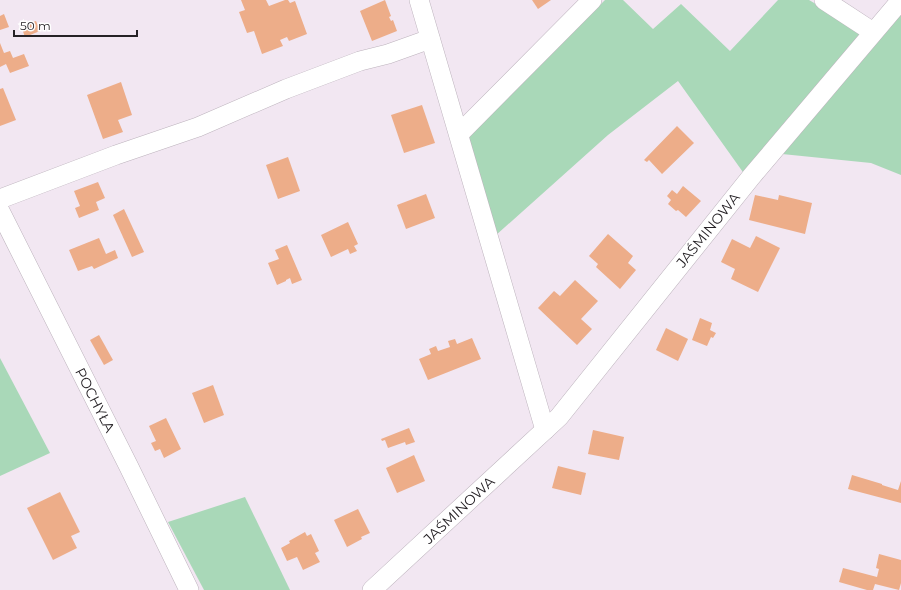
<svg xmlns="http://www.w3.org/2000/svg" width="901" height="590" viewBox="0 0 901 590" font-family="Montserrat,sans-serif">
  <style>
    .green { fill: #a9d8b8 }
    .building { fill: #edad89 }
    .lines { fill: none; stroke-linecap: round; stroke-linejoin: round }
    .street-casing { stroke: #bdb3bd; stroke-width: 20 }
    .street { stroke: #fff; stroke-width: 19 }
    .labels { text-anchor: middle; stroke-width: 3.5; stroke-linejoin: round; paint-order: stroke }
    .street-label { font-size: 14px; fill: #262226; stroke: #fff }
  </style>
  <rect width="100%" height="100%" fill="#f2e7f2"/>
  <g class="green">
    <path d="M605 0H623L653 29 681 4 730 51 778 0H809L857 28 860 35 745 175 678 81 608 135 495 236 463 135 555 50Z"/>
    <path d="M901 14V175L871 163 782 154Z"/>
    <path d="M0 358 50 453 0 476Z"/>
    <path d="M245 497 290 590H204L168 522Z"/>
  </g>
  <g class="building">
    <path d="M241 0H266L269 6 285 0H288L290 3 295 1 307 34 289 41 287 37 280 40 283 46 262 54 254 31 247 33 239 12 245 10Z"/>
    <path d="M385 0 391 16 389 17 391 21 393 20 397 31 372 41 360 11Z"/>
    <path d="M532 0H551L538 9Z"/>
    <path d="M4 14 9 27 0 30V16Z"/>
    <path d="M36 21 40 31 25 37 21 26Z"/>
    <path d="M0 43 4 53 10 51 13 58 24 54 29 66 10 73 6 64 0 67Z"/>
    <path d="M121 82 132 115 118 120 123 132 103 139 87 95Z"/>
    <path d="M3 88 16 120 0 126V89Z"/>
    <path d="M422 105 435 143 404 153 391 115Z"/>
    <path d="M677 126 694 143 662 174 649 160 647 162 644 160Z"/>
    <path d="M288 157 300 191 278 199 266 165Z"/>
    <path d="M98 182 105 198 96 202 99 210 79 218 75 208 80 206 74 191Z"/>
    <path d="M683 186 701 201 686 217 678 210 676 211 668 204 671 200 667 196 672 190 677 194Z"/>
    <path d="M426 194 435 218 406 229 397 205Z"/>
    <path d="M755 195 778 200 779 195 812 203 805 234 749 220Z"/>
    <path d="M124 209 144 252 132 257 113 215Z"/>
    <path d="M348 222 358 244 354 246 357 251 350 254 348 249 331 257 321 235Z"/>
    <path d="M608 234 633 256 628 263 636 270 620 289 596 267 598 264 589 256Z"/>
    <path d="M756 236 780 248 758 292 731 279 735 269 721 262 732 239 750 248Z"/>
    <path d="M99 238 106 254 115 250 118 258 94 269 92 266 78 271 69 250Z"/>
    <path d="M287 245 302 280 292 284 290 278 286 280V281L277 285 268 263 279 259 275 250Z"/>
    <path d="M575 280 598 301 581 319 592 329 577 345 538 308 554 291 560 296Z"/>
    <path d="M700 318 712 323 710 330 716 333 713 338 711 337 707 346 692 340Z"/>
    <path d="M666 328 688 339 678 361 656 350Z"/>
    <path d="M99 335 113 360 104 365 90 340Z"/>
    <path d="M472 338 481 359 428 380 419 359 431 354 429 349 436 346 438 351 450 347 448 341 455 339 457 344Z"/>
    <path d="M213 385 224 415 204 423 192 393Z"/>
    <path d="M166 418 181 449 164 458 160 449 155 451 151 443 156 441 149 426Z"/>
    <path d="M409 428 415 442 406 445 405 442 388 448 385 440 382 441 381 439Z"/>
    <path d="M593 430 624 437 619 460 588 454Z"/>
    <path d="M414 455 425 481 397 493 386 468Z"/>
    <path d="M558 466 586 473 581 495 552 488Z"/>
    <path d="M852 475 882 484V485L898 490 901 481V503L848 489Z"/>
    <path d="M60 492 80 532 71 536 77 548 53 560 27 508Z"/>
    <path d="M358 509 370 533 361 537 362 539 347 547 334 520Z"/>
    <path d="M305 532 307 536 311 534 319 551 315 553 320 562 303 570 297 557 287 561 281 548 290 543 289 541Z"/>
    <path d="M879 554 901 560V583L899 590 875 584 873 590H867L839 582 843 568 877 577 879 569 876 568Z"/>
  </g>
  <g class="lines">
    <defs>
      <g id="street">
        <path d="M419 0 545 430"/>
        <path d="M824 0 873 32"/>
        <path d="M459 134 592 0"/>
        <path d="M0 199 116 155 198 127 286 89 360 61 388 54 430 39"/>
        <path d="M0 211 129 467 189 590"/>
        <path d="M372 590 559 417 751 177 901 0"/>
      </g>
    </defs>
    <use href="#street" class="street-casing"/>
    <use href="#street" class="street"/>
  </g>
  <g class="labels">
    <g class="street-label">
      <text transform="translate(708 230) rotate(-51)" y="5">JAŚMINOWA</text>
      <text transform="translate(95 400) rotate(63)" y="5">POCHYŁA</text>
      <text transform="translate(459 510) rotate(-43)" y="5">JAŚMINOWA</text>
    </g>
  </g>
  <path d="M14 30v6h123v-6" fill="none" stroke="#262226" stroke-width="2"/>
  <text x="20" y="30" font-size="12" fill="#262226" stroke="#ffffff" stroke-width="3" paint-order="stroke">50 m</text>
</svg>
